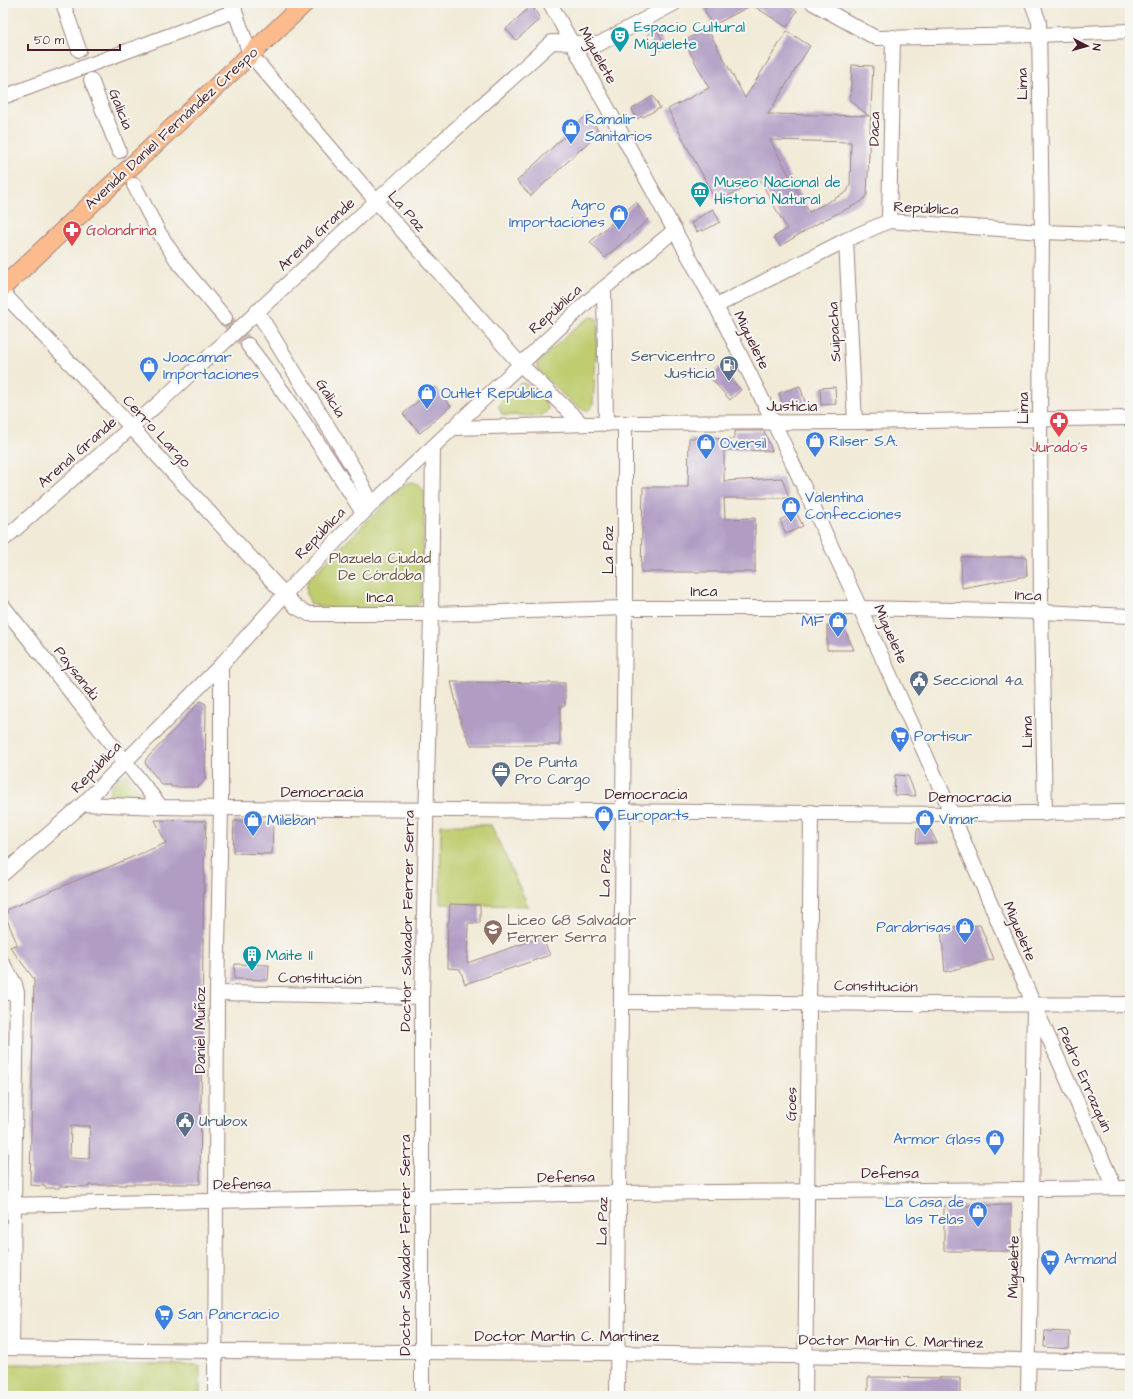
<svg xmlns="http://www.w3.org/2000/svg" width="1133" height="1399" viewBox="0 0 1133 1399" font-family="'Architects Daughter',sans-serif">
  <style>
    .green { fill: #bfcd6f; stroke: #84764d }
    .building { fill: #b19cc4; fill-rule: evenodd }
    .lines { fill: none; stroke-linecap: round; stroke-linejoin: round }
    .minor-tunnel { stroke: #d0c1b5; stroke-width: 14; stroke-dasharray: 14 7; stroke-linecap: butt }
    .minor-casing { stroke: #9e8481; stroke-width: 16 }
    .major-casing { stroke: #9e8481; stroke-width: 20 }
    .minor { stroke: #fff; stroke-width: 14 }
    .major { stroke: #fbbb8c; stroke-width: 18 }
    .labels { text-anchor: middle; stroke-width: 4; stroke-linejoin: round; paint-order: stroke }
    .culture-label { font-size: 15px; fill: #0d838f; stroke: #f6f6f2; text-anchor: start }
    .street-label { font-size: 15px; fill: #4a1f2b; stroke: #f6f6f2 }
    .shop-label { font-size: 15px; fill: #366cbe; stroke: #f6f6f2; text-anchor: start }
    .health-label { font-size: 15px; fill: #be3a42; stroke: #f6f6f2; text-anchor: start }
    .service-label { font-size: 15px; fill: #4e5e75; stroke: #f6f6f2; text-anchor: start }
    .park-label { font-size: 15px; fill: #6d533f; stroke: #f6f6f2 }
    .education-label { font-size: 15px; fill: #785e54; stroke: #f6f6f2; text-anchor: start }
  </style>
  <rect width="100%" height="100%" fill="#f6f6f2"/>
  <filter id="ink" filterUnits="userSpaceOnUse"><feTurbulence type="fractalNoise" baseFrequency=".025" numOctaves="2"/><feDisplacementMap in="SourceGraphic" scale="8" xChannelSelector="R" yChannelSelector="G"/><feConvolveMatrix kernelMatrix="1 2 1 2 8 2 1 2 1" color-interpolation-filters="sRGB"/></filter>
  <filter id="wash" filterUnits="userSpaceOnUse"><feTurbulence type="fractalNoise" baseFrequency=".012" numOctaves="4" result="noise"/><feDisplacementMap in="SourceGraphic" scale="16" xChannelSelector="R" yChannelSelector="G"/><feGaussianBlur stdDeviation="0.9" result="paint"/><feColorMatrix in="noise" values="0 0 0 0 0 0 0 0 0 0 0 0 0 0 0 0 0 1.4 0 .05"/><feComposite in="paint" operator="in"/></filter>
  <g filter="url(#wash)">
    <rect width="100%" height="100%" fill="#f1ead7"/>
    <g class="green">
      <path d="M591 317 597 318 598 324 593 405 589 410C576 412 548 379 537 369V363L576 327Z"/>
      <path d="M521 383C531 383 547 400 548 409L545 413 540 416 505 415 501 413C500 410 498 407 500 404 503 398 515 385 521 383Z"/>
      <path d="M410 482C418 483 422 486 425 493L421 602 418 605 411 607C384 608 336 613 311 604 306 595 305 588 309 579L405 484Z"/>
      <path d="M124 774H127L142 794 141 799 139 800 110 796C107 788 117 779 124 774Z"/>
      <path d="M441 825H491L528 906 440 904Z"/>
      <path d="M3 1364 200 1365V1396H3Z"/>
    </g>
    <g id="blocks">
      <g class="building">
        <path d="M714 3H783L797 11 787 27 752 5 712 26 704 8Z"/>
        <path d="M532 5 540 19 516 40 506 29Z"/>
        <path d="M707 28 745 98 787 31 810 46 768 114 869 116 850 100 852 65 873 66 867 195 861 202 820 222 780 246 774 237 787 229 760 180 716 202 706 181 687 147 668 109 709 88 684 41ZM770 140 851 142 850 185 847 192 809 212Z"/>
        <path d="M657 30 666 47 656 52 647 35Z"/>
        <path d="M653 96 660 108 643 117 642 116 637 119 632 109Z"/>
        <path d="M588 114 599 132 531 196 517 181Z"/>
        <path d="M636 202 648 220 605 258 590 242Z"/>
        <path d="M713 209 720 222 703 231 702 229 697 232 691 223 697 220 696 219Z"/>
        <path d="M720 367 741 390 730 400 710 377Z"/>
        <path d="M800 386 806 405 782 404 779 393Z"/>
        <path d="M435 387 451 406 420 433 403 414Z"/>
        <path d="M835 387 836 404 821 405 820 388Z"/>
        <path d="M735 431H764L772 451 724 450V481L782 478 789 498H724L725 519 755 518V572H641L643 487H688L689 438 735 439Z"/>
        <path d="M796 512 803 526 786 534 780 520Z"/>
        <path d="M961 557H1026L1027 576 962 588Z"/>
        <path d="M827 626H843L854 650H827Z"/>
        <path d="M451 682 565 683V706H560V745H471L462 725Z"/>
        <path d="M200 701 206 704 205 780 198 787H171V785H162L145 763 146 759 181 723Z"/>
        <path d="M895 775 908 776 916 796 894 795Z"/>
        <path d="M155 820 206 821 204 867 200 1184H126V1185H89V1187L60 1186 59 1188H45V1186L30 1185 34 979 10 947 17 944 6 917 8 909 166 843ZM71 1126H90L89 1159 70 1158Z"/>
        <path d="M234 821 273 822 272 854 233 853Z"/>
        <path d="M917 829H930L937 843H916Z"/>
        <path d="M450 904 480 905V923H468L467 963 542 937 550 955 465 984 460 969 448 968V961H447L448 922H449Z"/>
        <path d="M980 925 994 959 945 972 941 928Z"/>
        <path d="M235 964 269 965 268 980 234 979Z"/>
        <path d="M1011 1205V1251H944V1206Z"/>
        <path d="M1045 1331 1070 1332 1069 1349 1044 1347Z"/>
        <path d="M868 1377 960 1378V1396H868Z"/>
      </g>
    </g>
  </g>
  <g filter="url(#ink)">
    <use href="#blocks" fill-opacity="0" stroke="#9e8481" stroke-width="1"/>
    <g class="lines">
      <path class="minor-tunnel" d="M225 318 248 345"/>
      <defs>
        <g id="minor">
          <path d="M63 3 79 50"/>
          <path d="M232 3 250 54 376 201 520 364 582 424"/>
          <path d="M550 3 716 306 774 423 860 608 952 814 1034 1005 1028 1396"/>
          <path d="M813 3 876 38 1038 35 1130 31"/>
          <path d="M1032 3 1039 22 1042 232 1040 419 1041 612 1045 814"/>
          <path d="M91 80 119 151"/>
          <path d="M3 97 235 11"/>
          <path d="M134 185 158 231 178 262 225 318"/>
          <path d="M889 221 893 37"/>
          <path d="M846 240 855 422"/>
          <path d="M604 288 606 424"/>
          <path d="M3 293 132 428 296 607 309 614H431L625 608H860L1041 612 1130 616"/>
          <path d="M716 306 846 240 889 221 1042 232 1130 235"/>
          <path d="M257 311 354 469 372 504"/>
          <path d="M248 345C289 398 327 455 363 513"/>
          <path d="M454 428 625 423 855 422 1130 418"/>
          <path d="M3 540 160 402 398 181 552 42 599 44 675 3"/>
          <path d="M3 606 161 807 221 808 952 814 1130 812"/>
          <path d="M83 804 161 807"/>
          <path d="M3 874 83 804 221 665 296 582 372 504 587 302 675 230"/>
          <path d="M3 964 15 984 17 993 12 1348"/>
          <path d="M3 993H17"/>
          <path d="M217 993 422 997"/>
          <path d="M621 1002C791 1002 960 1006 1130 1004"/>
          <path d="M1036 1009 1115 1188"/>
          <path d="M3 1205 619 1193 1130 1188"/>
          <path d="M3 1348 216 1351 617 1353 1130 1362"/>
          <path d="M215 1396 217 993 221 808V665"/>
          <path d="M422 1396V997L431 614 433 447"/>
          <path d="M617 1396 625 608V423"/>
          <path d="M805 1396 811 812"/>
        </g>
        <path id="major" d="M3 287 305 3"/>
      </defs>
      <use href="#minor" class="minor-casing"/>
      <use href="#major" class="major-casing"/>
      <use href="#minor" class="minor"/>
      <use href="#major" class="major"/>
    </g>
  </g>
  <defs>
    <symbol id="theatre-pin" viewBox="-11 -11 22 30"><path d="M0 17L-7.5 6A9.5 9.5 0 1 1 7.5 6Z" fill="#0f9aa8" stroke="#f6f6f2"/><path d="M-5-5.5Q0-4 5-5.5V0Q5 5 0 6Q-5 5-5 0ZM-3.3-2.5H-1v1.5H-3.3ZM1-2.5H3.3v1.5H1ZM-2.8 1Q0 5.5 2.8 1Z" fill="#fff"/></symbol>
    <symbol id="shop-pin" viewBox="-11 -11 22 30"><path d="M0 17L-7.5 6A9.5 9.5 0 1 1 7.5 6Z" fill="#3f7fe0" stroke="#f6f6f2"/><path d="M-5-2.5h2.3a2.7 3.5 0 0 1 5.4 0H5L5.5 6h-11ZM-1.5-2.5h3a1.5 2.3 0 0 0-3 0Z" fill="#fff"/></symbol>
    <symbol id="museum-pin" viewBox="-11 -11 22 30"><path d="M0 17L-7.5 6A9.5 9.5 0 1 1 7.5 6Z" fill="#0f9aa8" stroke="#f6f6f2"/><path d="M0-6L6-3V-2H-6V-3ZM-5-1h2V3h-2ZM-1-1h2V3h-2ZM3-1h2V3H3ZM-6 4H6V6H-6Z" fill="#fff"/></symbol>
    <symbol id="pharmacy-pin" viewBox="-11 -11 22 30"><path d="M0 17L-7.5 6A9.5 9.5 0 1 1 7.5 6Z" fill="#e0444e" stroke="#f6f6f2"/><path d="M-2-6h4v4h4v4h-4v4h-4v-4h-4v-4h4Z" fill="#fff"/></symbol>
    <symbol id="fuel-pin" viewBox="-11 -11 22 30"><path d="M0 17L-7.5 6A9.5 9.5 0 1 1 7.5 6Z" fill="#5c6f8a" stroke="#f6f6f2"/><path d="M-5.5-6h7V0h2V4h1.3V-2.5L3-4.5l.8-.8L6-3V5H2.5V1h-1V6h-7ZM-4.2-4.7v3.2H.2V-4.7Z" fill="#fff"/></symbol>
    <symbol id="civic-pin" viewBox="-11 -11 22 30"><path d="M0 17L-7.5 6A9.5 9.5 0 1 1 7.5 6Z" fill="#5c6f8a" stroke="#f6f6f2"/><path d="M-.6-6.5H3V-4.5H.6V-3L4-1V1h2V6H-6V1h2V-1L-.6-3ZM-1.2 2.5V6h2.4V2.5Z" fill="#fff"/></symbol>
    <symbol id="supermarket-pin" viewBox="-11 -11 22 30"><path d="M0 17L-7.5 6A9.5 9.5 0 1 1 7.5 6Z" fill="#3f7fe0" stroke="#f6f6f2"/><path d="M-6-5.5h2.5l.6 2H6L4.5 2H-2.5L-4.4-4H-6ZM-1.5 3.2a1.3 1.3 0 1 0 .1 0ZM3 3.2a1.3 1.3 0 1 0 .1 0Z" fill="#fff"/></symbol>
    <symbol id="office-pin" viewBox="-11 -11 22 30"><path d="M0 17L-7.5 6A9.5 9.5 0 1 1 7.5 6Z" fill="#5c6f8a" stroke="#f6f6f2"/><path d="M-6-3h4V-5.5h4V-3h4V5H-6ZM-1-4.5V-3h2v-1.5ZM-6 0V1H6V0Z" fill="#fff"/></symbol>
    <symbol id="school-pin" viewBox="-11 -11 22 30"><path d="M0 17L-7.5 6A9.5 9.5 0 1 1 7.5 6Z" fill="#8d6e63" stroke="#f6f6f2"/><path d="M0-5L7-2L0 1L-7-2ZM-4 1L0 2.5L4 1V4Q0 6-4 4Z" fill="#fff"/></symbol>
    <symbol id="building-pin" viewBox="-11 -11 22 30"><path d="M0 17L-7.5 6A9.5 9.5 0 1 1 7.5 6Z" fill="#0f9aa8" stroke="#f6f6f2"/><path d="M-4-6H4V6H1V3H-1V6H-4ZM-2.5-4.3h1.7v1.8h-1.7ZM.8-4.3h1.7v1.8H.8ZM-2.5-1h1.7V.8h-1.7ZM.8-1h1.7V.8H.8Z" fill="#fff"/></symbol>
  </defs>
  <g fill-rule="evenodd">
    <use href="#theatre-pin" x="609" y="25" width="22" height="30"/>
    <use href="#shop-pin" x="560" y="117" width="22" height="30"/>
    <use href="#museum-pin" x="689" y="180" width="22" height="30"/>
    <use href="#shop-pin" x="608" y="203" width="22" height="30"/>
    <use href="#pharmacy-pin" x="61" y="219" width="22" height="30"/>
    <use href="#fuel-pin" x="718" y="354" width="22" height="30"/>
    <use href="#shop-pin" x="138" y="355" width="22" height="30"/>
    <use href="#shop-pin" x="416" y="382" width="22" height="30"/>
    <use href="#pharmacy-pin" x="1048" y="410" width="22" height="30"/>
    <use href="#shop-pin" x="804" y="430" width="22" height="30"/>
    <use href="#shop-pin" x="695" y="432" width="22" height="30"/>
    <use href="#shop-pin" x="780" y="495" width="22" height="30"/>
    <use href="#shop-pin" x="827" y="610" width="22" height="30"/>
    <use href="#civic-pin" x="908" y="669" width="22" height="30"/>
    <use href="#supermarket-pin" x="889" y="725" width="22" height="30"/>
    <use href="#office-pin" x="490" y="760" width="22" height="30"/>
    <use href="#shop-pin" x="593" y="804" width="22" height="30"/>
    <use href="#shop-pin" x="914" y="808" width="22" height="30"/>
    <use href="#shop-pin" x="242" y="809" width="22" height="30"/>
    <use href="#shop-pin" x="954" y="916" width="22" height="30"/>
    <use href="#school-pin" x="482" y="918" width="22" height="30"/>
    <use href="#building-pin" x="241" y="944" width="22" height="30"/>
    <use href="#civic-pin" x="174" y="1110" width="22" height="30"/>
    <use href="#shop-pin" x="984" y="1128" width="22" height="30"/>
    <use href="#shop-pin" x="967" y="1200" width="22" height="30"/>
    <use href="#supermarket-pin" x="1039" y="1248" width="22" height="30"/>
    <use href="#supermarket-pin" x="153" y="1303" width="22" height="30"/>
  </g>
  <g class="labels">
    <g class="culture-label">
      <text x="634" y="32">Espacio Cultural<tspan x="634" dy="17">Miguelete</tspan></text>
      <text x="714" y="187">Museo Nacional de<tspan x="714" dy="17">Historia Natural</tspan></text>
      <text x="266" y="960">Maite II</text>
    </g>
    <g class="street-label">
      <text transform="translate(598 55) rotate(61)" y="5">Miguelete</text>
      <text transform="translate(1022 84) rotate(-91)" y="5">Lima</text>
      <text transform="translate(121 109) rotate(69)" y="5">Galicia</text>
      <text transform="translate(171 128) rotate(-43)" y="5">Avenida Daniel Fernández Crespo</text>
      <text transform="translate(874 129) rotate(-89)" y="5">Daca</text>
      <text transform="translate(926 208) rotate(3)" y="5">República</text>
      <text transform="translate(407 211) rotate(49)" y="5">La Paz</text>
      <text transform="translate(316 234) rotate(-43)" y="5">Arenal Grande</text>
      <text transform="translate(555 309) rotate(-42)" y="5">República</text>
      <text transform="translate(834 332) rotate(-93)" y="5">Suipacha</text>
      <text transform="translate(752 340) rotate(64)" y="5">Miguelete</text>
      <text transform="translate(331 398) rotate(58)" y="5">Galicia</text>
      <text x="792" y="411">Justicia</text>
      <text transform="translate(1023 408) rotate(-90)" y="5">Lima</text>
      <text transform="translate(157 431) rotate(47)" y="5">Cerro Largo</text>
      <text transform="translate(77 452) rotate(-41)" y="5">Arenal Grande</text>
      <text transform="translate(320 533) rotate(-46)" y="5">República</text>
      <text transform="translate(608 550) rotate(-90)" y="5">La Paz</text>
      <text x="704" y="596">Inca</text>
      <text transform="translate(1028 595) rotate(2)" y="5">Inca</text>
      <text x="380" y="602">Inca</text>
      <text transform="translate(891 634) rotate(66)" y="5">Miguelete</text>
      <text transform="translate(77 673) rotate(52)" y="5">Paysandú</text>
      <text transform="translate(1027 732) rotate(-91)" y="5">Lima</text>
      <text transform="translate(96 767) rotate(-46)" y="5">República</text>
      <text x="322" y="797">Democracia</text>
      <text x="646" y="799">Democracia</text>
      <text x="970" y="802">Democracia</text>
      <text transform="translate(605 873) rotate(-89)" y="5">La Paz</text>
      <text transform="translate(407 921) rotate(-89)" y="5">Doctor Salvador Ferrer Serra</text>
      <text transform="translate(1020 931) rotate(67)" y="5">Miguelete</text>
      <text transform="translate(320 978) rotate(1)" y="5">Constitución</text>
      <text transform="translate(876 986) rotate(1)" y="5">Constitución</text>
      <text transform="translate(200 1030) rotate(-90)" y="5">Daniel Muñoz</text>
      <text transform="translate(1085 1079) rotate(66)" y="5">Pedro Errazquin</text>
      <text transform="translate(791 1104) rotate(-89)" y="5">Goes</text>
      <text x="890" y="1178">Defensa</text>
      <text transform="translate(566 1177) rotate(-1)" y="5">Defensa</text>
      <text transform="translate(242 1184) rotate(-1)" y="5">Defensa</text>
      <text transform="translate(602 1221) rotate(-89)" y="5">La Paz</text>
      <text transform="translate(405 1245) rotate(-90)" y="5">Doctor Salvador Ferrer Serra</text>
      <text transform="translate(1013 1267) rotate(-89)" y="5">Miguelete</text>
      <text x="567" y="1341">Doctor Martín C. Martínez</text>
      <text transform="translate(891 1341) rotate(1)" y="5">Doctor Martín C. Martínez</text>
    </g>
    <g class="shop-label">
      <text x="585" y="124">Ramalir<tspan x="585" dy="17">Sanitarios</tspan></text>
      <text x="605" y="210" text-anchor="end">Agro<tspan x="605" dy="17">Importaciones</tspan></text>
      <text x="163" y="362">Joacamar<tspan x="163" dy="17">Importaciones</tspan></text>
      <text x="441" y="398">Outlet República</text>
      <text x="829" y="446">Rilser S.A.</text>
      <text x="720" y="448">Oversil</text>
      <text x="805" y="502">Valentina<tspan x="805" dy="17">Confecciones</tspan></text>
      <text x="824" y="626" text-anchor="end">MF</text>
      <text x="914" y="741">Portisur</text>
      <text x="618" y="820">Europarts</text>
      <text x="939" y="824">Vimar</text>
      <text x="267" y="825">Mileban</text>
      <text x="951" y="932" text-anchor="end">Parabrisas</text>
      <text x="981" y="1144" text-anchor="end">Armor Glass</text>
      <text x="964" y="1207" text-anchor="end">La Casa de<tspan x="964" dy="17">las Telas</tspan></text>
      <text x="1064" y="1264">Armand</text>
      <text x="178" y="1319">San Pancracio</text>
    </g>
    <g class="health-label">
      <text x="86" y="235">Golondrina</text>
      <text x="1059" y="452" text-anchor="middle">Jurado's</text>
    </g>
    <g class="service-label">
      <text x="715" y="361" text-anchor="end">Servicentro<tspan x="715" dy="17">Justicia</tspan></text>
      <text x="933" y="685">Seccional 4a.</text>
      <text x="515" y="767">De Punta<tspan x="515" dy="17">Pro Cargo</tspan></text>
      <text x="199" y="1126">Urubox</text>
    </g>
    <g class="park-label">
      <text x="380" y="563">Plazuela Ciudad<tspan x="380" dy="17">De Córdoba</tspan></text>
    </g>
    <g class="education-label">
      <text x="507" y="925">Liceo 68 Salvador<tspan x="507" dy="17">Ferrer Serra</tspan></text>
    </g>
  </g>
  <rect width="1133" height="1399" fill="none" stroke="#f6f6f2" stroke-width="16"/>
  <g transform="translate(1087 46) rotate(96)" stroke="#f6f6f2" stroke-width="3" paint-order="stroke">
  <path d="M0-3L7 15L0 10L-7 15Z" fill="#4a1f2b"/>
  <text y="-6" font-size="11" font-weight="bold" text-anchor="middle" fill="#4a1f2b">N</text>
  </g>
  <path d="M28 44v6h92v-6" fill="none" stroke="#4a1f2b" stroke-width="2"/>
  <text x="34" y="44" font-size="12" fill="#4a1f2b" stroke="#f6f6f2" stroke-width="3" paint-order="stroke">50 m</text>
</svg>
